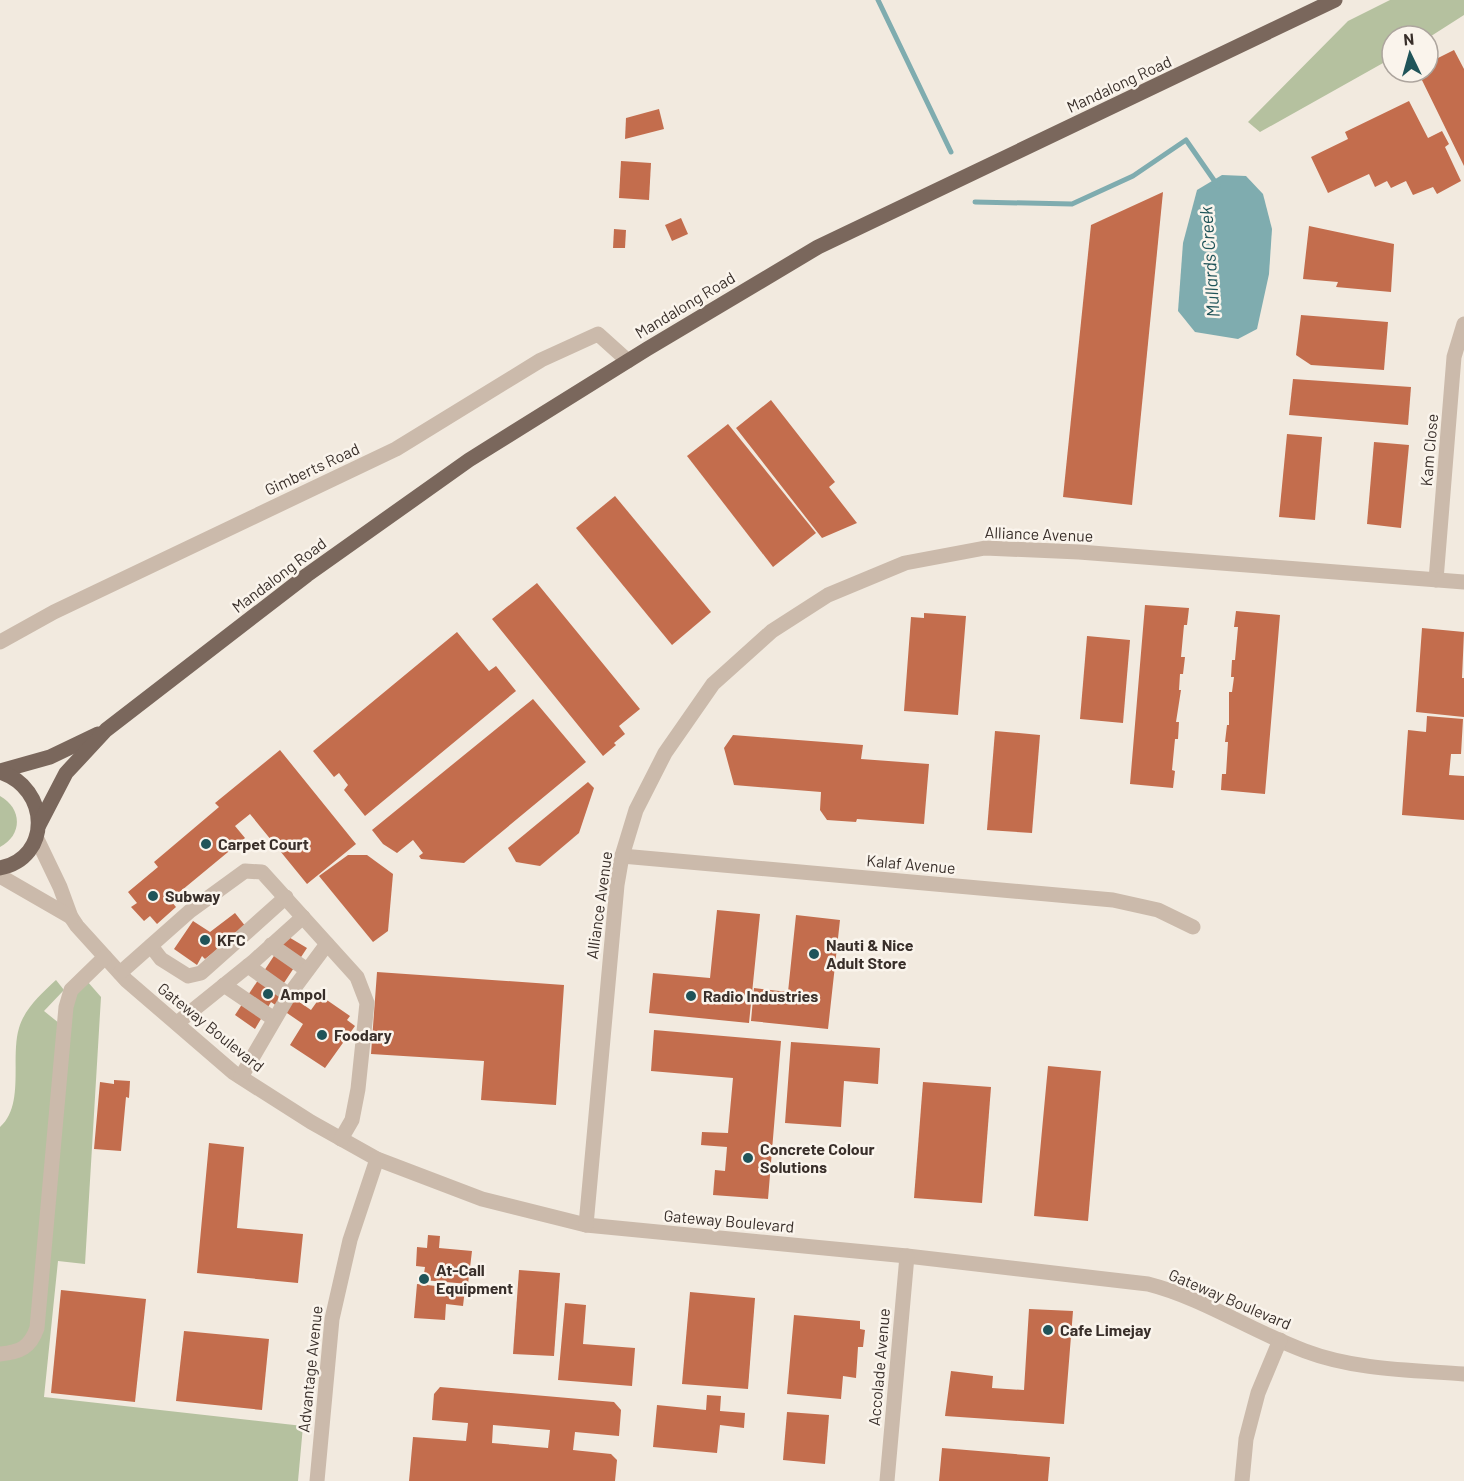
<svg xmlns="http://www.w3.org/2000/svg" width="1464" height="1481" viewBox="0 0 1464 1481" font-family="Barlow,sans-serif">
  <style>
    .green { fill: #b5c19f }
    .water { fill: #7facaf }
    .lines { fill: none; stroke-linecap: round; stroke-linejoin: round }
    .stream { stroke: #7facaf; stroke-width: 5 }
    .building { fill: #c36d4d; fill-rule: evenodd }
    .minor { stroke: #cbbaab; stroke-width: 15 }
    .major { stroke: #7a675c; stroke-width: 15 }
    .poi-dot { fill: #205459; stroke: #faf4ec; stroke-width: 2 }
    .labels { text-anchor: middle; stroke-width: 5; stroke-linejoin: round; paint-order: stroke }
    .street-label { font-size: 16px; fill: #392f2a; stroke: #faf4ec }
    .poi-label { font-size: 16px; font-weight: bold; fill: #392f2a; stroke: #faf4ec; text-anchor: start }
    .water-label { font-size: 18px; font-style: italic; fill: #205459; stroke: #faf4ec }
  </style>
  <rect width="100%" height="100%" fill="#f2eadf"/>
  <g class="green">
    <path d="M1390 0H1464V15L1428 38V36H1392V58L1260 132 1248 122 1348 21Z"/>
    <path d="M0 796C22 808 23 835 0 847Z"/>
    <path d="M56 980 64 990 44 1011 70 1032 72 996 87 981 101 997 85 1264 58 1261 44 1397 303 1426 298 1481H0V1127C25 1105 10 1058 19 1028 25 1008 41 994 56 980Z"/>
  </g>
  <path class="water" d="M1222 175 1246 176 1263 194 1272 229 1269 274 1257 329 1238 339 1195 332 1178 311 1183 243 1197 190Z"/>
  <g class="lines">
    <g class="stream">
      <path d="M878 0 951 152"/>
      <path d="M975 202 1072 204 1133 176 1186 140 1218 186"/>
    </g>
  </g>
  <g class="building">
    <path d="M1454 50 1464 69V166L1418 72H1428V63Z"/>
    <path d="M1409 101 1428 138 1442 131 1449 144 1445 147 1461 181 1437 194 1433 187 1413 195 1406 181 1391 188 1387 181 1375 187 1369 174 1328 193 1311 157 1348 139 1345 132Z"/>
    <path d="M659 109 664 129 625 139 626 118Z"/>
    <path d="M621 161 651 163 649 200 619 198Z"/>
    <path d="M1163 192 1132 505 1063 497 1091 225Z"/>
    <path d="M681 218 688 234 672 241 665 225Z"/>
    <path d="M1309 226 1394 244 1391 292 1336 287 1338 282 1303 279Z"/>
    <path d="M614 229 626 230 625 248H613Z"/>
    <path d="M1301 315 1388 322 1384 370 1311 365 1296 355Z"/>
    <path d="M1293 379 1411 387 1408 425 1289 415Z"/>
    <path d="M771 400 835 482 829 487 857 523 822 538 736 428Z"/>
    <path d="M728 424 816 533 773 567 687 456Z"/>
    <path d="M1287 434 1322 437 1315 520 1279 517Z"/>
    <path d="M1374 442 1409 445 1401 528 1367 524Z"/>
    <path d="M615 496 711 612 672 645 576 528Z"/>
    <path d="M537 583 640 709 619 726 625 734 614 743 616 745 603 756 492 619Z"/>
    <path d="M1145 605 1189 608 1187 625H1184L1181 657H1185L1183 674H1180L1179 690H1181L1176 722H1179L1178 739H1175L1172 770 1175 771 1173 788 1130 784Z"/>
    <path d="M1236 611 1280 615 1265 794 1221 790 1222 774H1226L1228 742H1225L1227 725H1229V692H1232L1234 677H1231L1232 660H1235L1238 627H1234Z"/>
    <path d="M924 613 966 616 958 715 904 711 911 617 924 618Z"/>
    <path d="M1422 628 1464 632 1462 678H1464V717L1416 712Z"/>
    <path d="M457 632 489 671 496 666 516 691 365 816 344 790 348 785 339 773 334 777 313 751Z"/>
    <path d="M1087 636 1130 640 1123 723 1080 719Z"/>
    <path d="M533 699 586 762 464 863 421 859 419 856 423 853 413 840 397 853 383 844 372 830Z"/>
    <path d="M1427 716 1463 719 1461 754H1451L1449 775 1464 776V820L1402 815 1408 730 1426 732Z"/>
    <path d="M995 731 1040 735 1032 833 987 830Z"/>
    <path d="M733 735 863 745 861 759 929 764 924 824 857 819 856 822 827 820 820 810 821 792 734 785 724 748Z"/>
    <path d="M280 750 356 844 307 884 250 814 235 826 245 838 170 900 176 907 157 924 150 916 144 921 131 907 137 903 128 892 158 867 154 862 219 807 215 803Z"/>
    <path d="M588 782 594 788 579 833 540 866 516 862 508 848Z"/>
    <path d="M348 855H367L393 874 388 931 373 942 319 876Z"/>
    <path d="M717 910 760 914 749 1023 649 1013 653 973 710 978Z"/>
    <path d="M235 913 246 927 205 959 202 956 197 965 174 949 193 921 210 932Z"/>
    <path d="M796 915 840 920 828 1029 751 1021 754 988 788 992Z"/>
    <path d="M287 936 307 948 280 989 311 1010 321 996 350 1016 347 1020 355 1026 325 1068 290 1045 303 1024 271 1002 255 1029 235 1015Z"/>
    <path d="M377 972 564 985 556 1105 481 1100 484 1061 371 1054Z"/>
    <path d="M654 1030 781 1041 768 1199 713 1195 715 1170 725 1171 727 1147 701 1145 702 1132 728 1133 733 1078 651 1071Z"/>
    <path d="M791 1042 880 1048 878 1084 844 1081 841 1127 785 1123Z"/>
    <path d="M1048 1066 1101 1071 1088 1221 1034 1216Z"/>
    <path d="M114 1080 130 1081 129 1098 126 1097 121 1151 94 1149 100 1082 114 1084Z"/>
    <path d="M923 1082 991 1087 982 1203 914 1198Z"/>
    <path d="M209 1143 244 1147 237 1228 303 1234 298 1283 197 1273Z"/>
    <path d="M428 1235 440 1236 439 1248 472 1251 468 1284 423 1280 425 1267 416 1266 417 1247 427 1248Z"/>
    <path d="M519 1270 560 1273 554 1356 513 1354Z"/>
    <path d="M417 1284 465 1289 463 1306 446 1304 445 1320 414 1318Z"/>
    <path d="M61 1290 146 1299 135 1402 51 1393Z"/>
    <path d="M690 1292 755 1298 748 1389 682 1384Z"/>
    <path d="M565 1303 586 1305 583 1344 635 1348 632 1386 558 1380Z"/>
    <path d="M1029 1309 1073 1311 1064 1424 945 1416 951 1371 993 1376 992 1388 1024 1390Z"/>
    <path d="M794 1315 860 1321V1329L865 1330 863 1347H858L856 1378 843 1376 841 1399 787 1394Z"/>
    <path d="M184 1331 269 1339 262 1410 176 1401Z"/>
    <path d="M440 1387 614 1402 621 1410 619 1436 575 1432 573 1450 611 1454 617 1460 615 1481H409L413 1437 466 1441 468 1423 432 1420 434 1394ZM493 1425 550 1430 548 1448 492 1443Z"/>
    <path d="M707 1395 721 1396 720 1411 745 1413 744 1428 720 1425 717 1453 653 1447 657 1405 706 1410Z"/>
    <path d="M787 1412 829 1415 825 1464 783 1460Z"/>
    <path d="M942 1448 1050 1457 1048 1481H939Z"/>
  </g>
  <g class="lines">
    <g class="minor">
      <path d="M1436 580 1454 357 1464 324"/>
      <path d="M0 642 54 612 396 449 541 360 598 334 628 361"/>
      <path d="M36 837 60 887 71 917 77 926 126 980 234 1073 311 1122 377 1159 482 1199 586 1225 907 1256 1148 1284C1203 1298 1251 1331 1305 1351 1355 1370 1411 1370 1464 1374"/>
      <path d="M622 856 1113 900 1158 910 1193 927"/>
      <path d="M0 876 71 917"/>
      <path d="M271 945 307 970"/>
      <path d="M151 946 161 959 188 976 201 973 286 897"/>
      <path d="M248 966 289 995"/>
      <path d="M120 973 190 911 245 871 262 872 357 977 367 1003 358 1089 352 1120 341 1139"/>
      <path d="M224 985 274 1019"/>
      <path d="M177 1023 254 961 303 917"/>
      <path d="M241 1077 289 995 327 944"/>
      <path d="M586 1225 617 885 622 856 636 810 665 753 713 684 772 631 828 595 905 563 985 548 1079 552 1464 582"/>
      <path d="M0 1354C20 1352 30 1348 37 1328L66 1007 71 990 105 957"/>
      <path d="M317 1481 332 1319 350 1240 377 1159"/>
      <path d="M887 1481 907 1256"/>
      <path d="M1242 1481 1246 1439 1258 1393 1280 1340"/>
    </g>
    <g class="major">
      <path d="M0 771 50 757 98 734"/>
      <path d="M0 772C50 788 52 858 0 868"/>
      <path d="M39 825 66 773 106 730 307 575 469 460 647 349 818 247 1335 0"/>
    </g>
  </g>
  <g class="poi-dot">
    <circle cx="206" cy="844" r="6"/>
    <circle cx="153" cy="896" r="6"/>
    <circle cx="205" cy="940" r="6"/>
    <circle cx="814" cy="954" r="6"/>
    <circle cx="268" cy="994" r="6"/>
    <circle cx="691" cy="996" r="6"/>
    <circle cx="322" cy="1035" r="6"/>
    <circle cx="748" cy="1158" r="6"/>
    <circle cx="424" cy="1279" r="6"/>
    <circle cx="1048" cy="1330" r="6"/>
  </g>
  <g class="labels">
    <g class="street-label">
      <text transform="translate(1119 84) rotate(-25)" y="6">Mandalong Road</text>
      <text transform="translate(685 305) rotate(-31)" y="6">Mandalong Road</text>
      <text transform="translate(1429 450) rotate(-85)" y="6">Kam Close</text>
      <text transform="translate(312 469) rotate(-25)" y="6">Gimberts Road</text>
      <text transform="translate(1039 534) rotate(2)" y="6">Alliance Avenue</text>
      <text transform="translate(279 575) rotate(-37)" y="6">Mandalong Road</text>
      <text transform="translate(911 864) rotate(5)" y="6">Kalaf Avenue</text>
      <text transform="translate(599 905) rotate(-82)" y="6">Alliance Avenue</text>
      <text transform="translate(211 1027) rotate(39)" y="6">Gateway Boulevard</text>
      <text transform="translate(729 1221) rotate(5)" y="6">Gateway Boulevard</text>
      <text transform="translate(1230 1299) rotate(23)" y="6">Gateway Boulevard</text>
      <text transform="translate(879 1367) rotate(-85)" y="6">Accolade Avenue</text>
      <text transform="translate(310 1369) rotate(-84)" y="6">Advantage Avenue</text>
    </g>
    <g class="poi-label">
      <text x="218" y="850">Carpet Court</text>
      <text x="165" y="902">Subway</text>
      <text x="217" y="946">KFC</text>
      <text x="826" y="951">Nauti &amp; Nice<tspan x="826" dy="18">Adult Store</tspan></text>
      <text x="280" y="1000">Ampol</text>
      <text x="703" y="1002">Radio Industries</text>
      <text x="334" y="1041">Foodary</text>
      <text x="760" y="1155">Concrete Colour<tspan x="760" dy="18">Solutions</tspan></text>
      <text x="436" y="1276">At-Call<tspan x="436" dy="18">Equipment</tspan></text>
      <text x="1060" y="1336">Cafe Limejay</text>
    </g>
    <g class="water-label">
      <text transform="translate(1210 262) rotate(-94)" y="6">Mullards Creek</text>
    </g>
  </g>
  <g transform="translate(1410 54) rotate(355)"><circle r="28" fill="#faf4ec" stroke="#ada59e" stroke-width="1.5"/>
  <path d="M0-4.5L10 22L0 15L-10 22Z" fill="#205459"/>
  <text y="-9" font-size="16" font-weight="bold" text-anchor="middle" fill="#392f2a">N</text>
  </g>
</svg>
